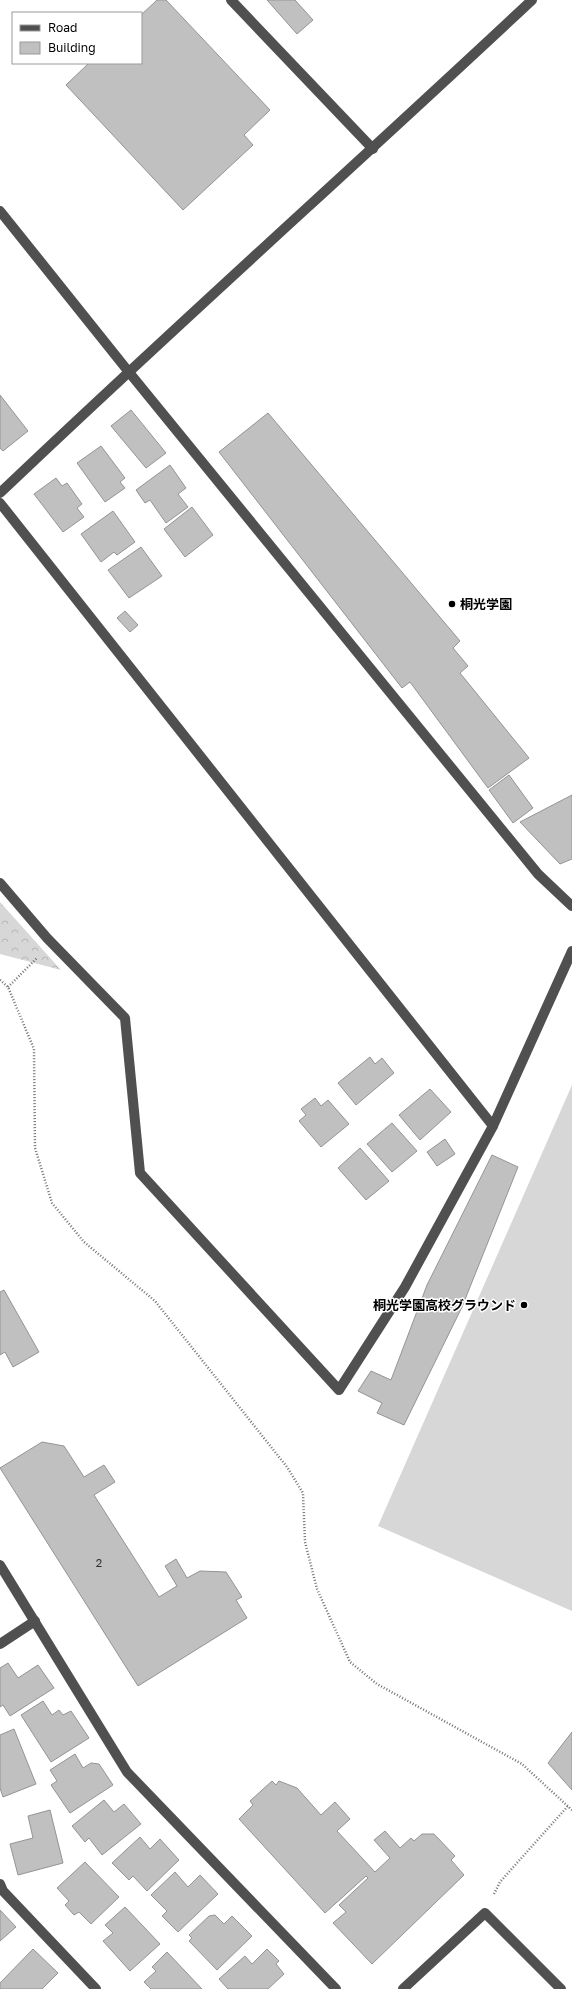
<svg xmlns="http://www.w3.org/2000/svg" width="572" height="1989" viewBox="0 0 572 1989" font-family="'Golos Text','Noto Sans JP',sans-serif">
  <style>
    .forest { fill: url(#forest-crowns) }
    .pitch { fill: #d7d7d7 }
    .building { fill: #c0c0c0; stroke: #949494 }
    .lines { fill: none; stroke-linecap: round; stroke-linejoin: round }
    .path { stroke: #727272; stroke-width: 2.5; stroke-dasharray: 1 2; stroke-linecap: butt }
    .minor { stroke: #505050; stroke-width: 10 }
    .poi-dot { fill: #000; stroke: #fff; stroke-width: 1.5 }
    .labels { text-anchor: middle; stroke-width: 3; stroke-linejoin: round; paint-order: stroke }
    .number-label { font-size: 11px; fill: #303030 }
    .poi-label { font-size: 13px; font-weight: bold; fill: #000; stroke: #fff; text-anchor: start }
  </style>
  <defs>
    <pattern id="forest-crowns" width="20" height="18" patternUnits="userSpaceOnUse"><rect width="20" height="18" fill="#d7d7d7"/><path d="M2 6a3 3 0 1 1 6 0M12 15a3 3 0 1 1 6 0" fill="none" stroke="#b7b7b7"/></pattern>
  </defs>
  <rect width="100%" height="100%" fill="#fff"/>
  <path class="forest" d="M0 902 61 970 0 954Z"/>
  <path class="pitch" d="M572 1085V1611L378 1526Z"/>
  <g class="building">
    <path d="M157 0H166L270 110 244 135 253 145 183 210 66 85 89 63H141V15Z"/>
    <path d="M267 0H295L313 20 297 34Z"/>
    <path d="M0 395 28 431 3 451 0 448Z"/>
    <path d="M131 410 166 453 146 468 111 426Z"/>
    <path d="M268 413 460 641 453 648 468 666 460 673 529 758 488 788 410 682 402 688 219 452Z"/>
    <path d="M101 446 125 478 120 482 125 488 105 502 77 463Z"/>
    <path d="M170 465 186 488 178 494 188 507 166 523 150 500 145 503 136 490Z"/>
    <path d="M56 478 62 486 67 483 82 504 77 508 84 517 63 532 34 494Z"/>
    <path d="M192 507 213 535 185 557 164 529Z"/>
    <path d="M113 511 135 542 117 555 114 552 101 562 81 534Z"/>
    <path d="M141 547 162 576 129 598 108 570Z"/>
    <path d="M125 611 138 625 130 632 117 618Z"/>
    <path d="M509 775 533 808 513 823 489 790Z"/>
    <path d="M572 795V859L560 864 520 822Z"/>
    <path d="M370 1057 375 1064 382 1058 394 1073 356 1105 338 1083Z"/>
    <path d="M430 1089 451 1112 420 1140 399 1115Z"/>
    <path d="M315 1098 321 1106 328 1100 349 1124 321 1147 299 1121 306 1115 301 1109Z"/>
    <path d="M392 1123 417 1151 392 1172 367 1144Z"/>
    <path d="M445 1139 455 1154 437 1166 427 1152Z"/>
    <path d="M360 1148 389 1181 366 1200 338 1168Z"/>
    <path d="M492 1155 518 1167 462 1307 404 1425 377 1413 382 1403 358 1391 371 1371 391 1380 427 1285Z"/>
    <path d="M4 1290 39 1352 13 1367 5 1352 0 1355V1292Z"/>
    <path d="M42 1442 64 1446 84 1477 104 1465 115 1482 94 1495 159 1597 177 1586 165 1566 176 1559 187 1578 200 1571 226 1572 242 1597 236 1600 247 1618 138 1686 0 1468Z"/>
    <path d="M8 1663 18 1678 38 1665 54 1688 10 1716 3 1705 0 1707V1668Z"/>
    <path d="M43 1701 52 1715 59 1710 63 1715 71 1711 89 1738 51 1762 21 1715Z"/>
    <path d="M14 1729 36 1784 3 1797 0 1788V1735Z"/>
    <path d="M572 1732V1790L548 1763Z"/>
    <path d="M75 1754 83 1768 91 1763 99 1764 113 1785 70 1813 51 1785 57 1781 50 1770Z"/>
    <path d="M272 1781 276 1785 279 1781 297 1788 321 1815 335 1802 350 1819 337 1831 375 1872 390 1858 374 1840 385 1831 400 1848 411 1838 414 1841 422 1834H434L455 1856 451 1860 464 1875 372 1964 333 1923 346 1912 339 1905 368 1878 366 1876 325 1913 239 1819 253 1805 250 1801Z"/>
    <path d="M104 1800 114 1812 124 1804 141 1824 102 1855 89 1838 85 1842 72 1826Z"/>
    <path d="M50 1810 63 1863 18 1875 10 1844 33 1838 28 1816Z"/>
    <path d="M140 1837 150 1849 160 1839 179 1860 147 1891 133 1876 129 1880 112 1863Z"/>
    <path d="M85 1862 119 1897 91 1924 79 1912 74 1915 65 1905 69 1901 57 1888Z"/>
    <path d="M175 1872 188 1887 200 1875 218 1894 178 1932 162 1916 167 1911 151 1895Z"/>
    <path d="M125 1907 160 1944 130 1971 103 1941 113 1933 105 1925Z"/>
    <path d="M0 1910 16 1927 0 1941Z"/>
    <path d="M215 1915 224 1924 232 1916 252 1936 217 1970 189 1941 192 1938 189 1935 209 1916Z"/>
    <path d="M33 1949 58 1973 42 1989H0V1983Z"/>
    <path d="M267 1949 279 1961 276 1964 284 1974 268 1989H228L219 1979 245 1956 252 1964Z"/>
    <path d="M167 1952 202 1989H151L144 1982 156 1971 152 1967Z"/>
  </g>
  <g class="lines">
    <g class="path">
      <path d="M0 980 8 987 34 1049 35 1148 52 1203 84 1242 155 1301 287 1467 303 1493 305 1542 317 1589 350 1662 377 1684 522 1764 572 1810"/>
      <path d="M8 987 37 958"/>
      <path d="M494 1894 500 1882 568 1806"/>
    </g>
    <g class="minor">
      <path d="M231 0 373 149"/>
      <path d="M0 211 128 371 538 874 572 906"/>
      <path d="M0 493C175 326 356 165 532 0"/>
      <path d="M0 503 493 1126"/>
      <path d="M0 883 47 938 125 1018 140 1173 339 1390 405 1287 493 1126 572 951"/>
      <path d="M0 1565 127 1772 336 1989"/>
      <path d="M0 1644 35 1621"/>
      <path d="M0 1884 3 1891 96 1989"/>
      <path d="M403 1989 485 1913 561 1989"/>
    </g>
  </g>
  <g class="poi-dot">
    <circle cx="452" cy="604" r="4"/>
    <circle cx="524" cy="1305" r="4"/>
  </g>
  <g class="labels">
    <g class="number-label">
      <text x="99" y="1567">2</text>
    </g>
    <g class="poi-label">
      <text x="460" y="609">桐光学園</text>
      <text x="516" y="1310" text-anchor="end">桐光学園高校グラウンド</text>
    </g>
  </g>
  <rect x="12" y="12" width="130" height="52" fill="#ffffff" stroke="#999999"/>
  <rect x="20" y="25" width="20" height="6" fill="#505050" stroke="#999999"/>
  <text x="48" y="32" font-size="12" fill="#000000">Road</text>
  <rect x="20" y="42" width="20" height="12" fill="#c0c0c0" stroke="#999999"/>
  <text x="48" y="52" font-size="12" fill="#000000">Building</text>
</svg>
